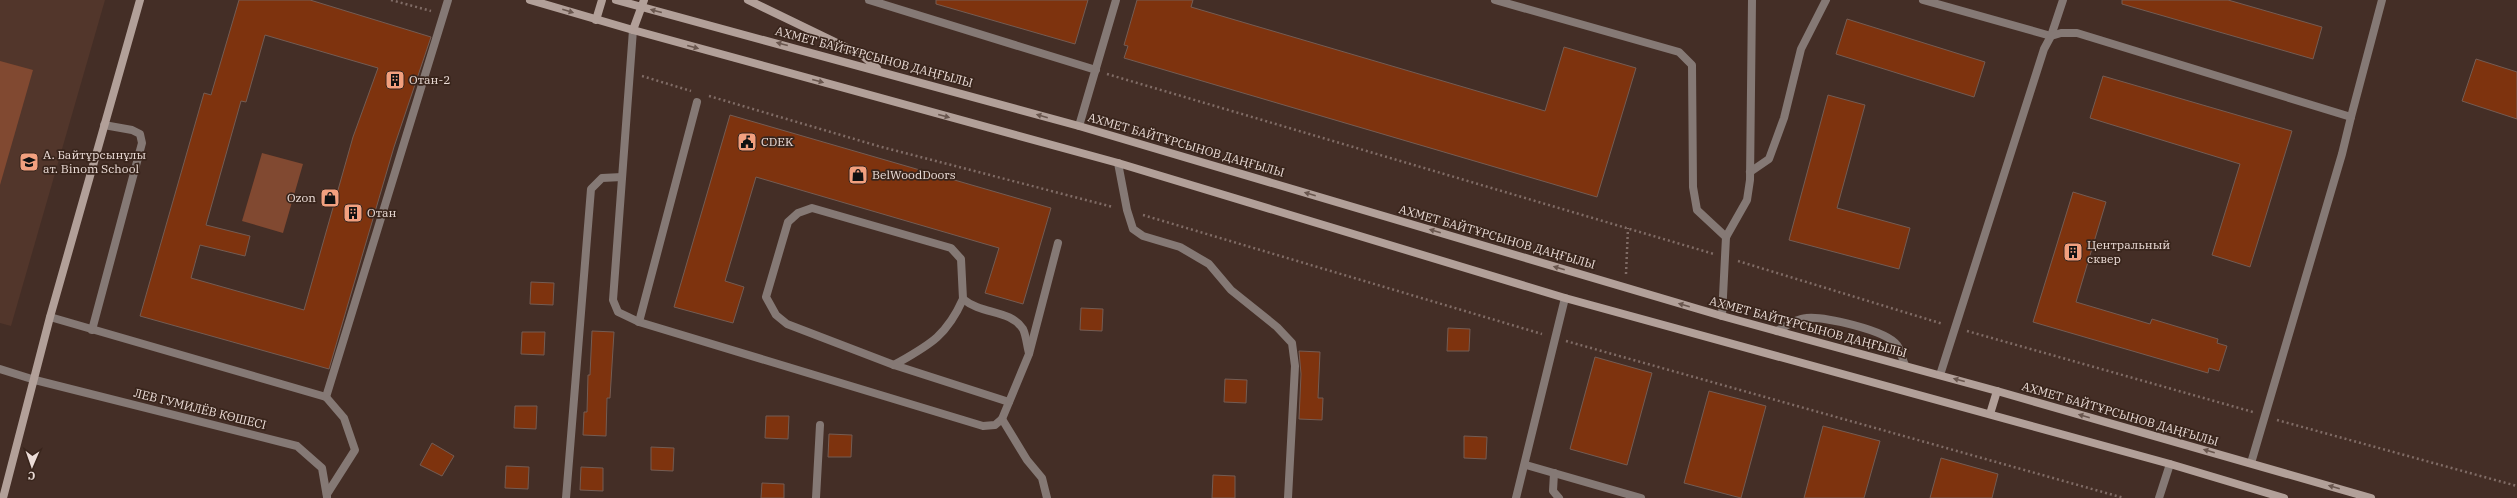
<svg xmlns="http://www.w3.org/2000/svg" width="2517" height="498" viewBox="0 0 2517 498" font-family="'IBM Plex Serif',serif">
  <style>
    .built { fill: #52362b }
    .green { fill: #814931 }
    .building { fill: #7e330e; stroke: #745c53; fill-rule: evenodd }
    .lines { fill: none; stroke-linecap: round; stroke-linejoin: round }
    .path { stroke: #806c66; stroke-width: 2.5; stroke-dasharray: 2 3; stroke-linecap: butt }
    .lane { stroke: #857975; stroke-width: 8 }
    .street { stroke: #857975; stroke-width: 8 }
    .secondary { stroke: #b2a099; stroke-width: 8 }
    .oneway { fill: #69564e }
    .labels { text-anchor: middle; stroke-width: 3.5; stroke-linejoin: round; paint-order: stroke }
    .street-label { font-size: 12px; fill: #ebdcd7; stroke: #39251c }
    .poi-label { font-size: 12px; fill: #ebdcd7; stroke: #39251c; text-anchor: start }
  </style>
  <rect width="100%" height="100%" fill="#442e26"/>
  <path class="built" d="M0 0H105L11 326 0 323Z"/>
  <g class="green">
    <path d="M0 61 33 70 0 185Z"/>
    <path d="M262 153 303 164 283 233 242 221Z"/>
  </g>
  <g class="building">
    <path d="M239 0H310L431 37 394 147 329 369 140 316 204 93 211 95ZM265 35 378 68 353 137 304 310 191 278 200 245 245 256 250 236 206 225 241 101 246 102Z"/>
    <path d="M936 0H1088L1075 44 936 4Z"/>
    <path d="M1137 0H1193L1191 7 1545 111 1564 47 1636 68 1597 197 1124 58 1128 46 1124 45Z"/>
    <path d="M2122 0H2228L2322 27 2313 59 2122 4Z"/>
    <path d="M1847 19 1985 62 1974 97 1836 54Z"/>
    <path d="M2476 59 2517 72V119L2462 101Z"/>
    <path d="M2103 76 2292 131 2250 267 2212 255 2240 164 2090 118Z"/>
    <path d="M1828 95 1865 105 1837 208 1910 228 1899 269 1789 240Z"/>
    <path d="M730 115 1051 208 1023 304 985 293 999 248 756 177 725 281 744 287 733 323 674 307Z"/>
    <path d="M2073 192 2106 202 2076 302 2150 324 2152 319 2218 339 2217 343 2227 346 2219 371 2209 368 2208 373 2033 322Z"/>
    <path d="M531 282 554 283 553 305 530 304Z"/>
    <path d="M1081 308 1103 309 1102 331 1080 330Z"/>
    <path d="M1448 328 1470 329 1469 351H1447Z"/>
    <path d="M592 331 614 332 610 398H607L606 436 583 435 584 412H587L588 375H590Z"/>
    <path d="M522 332H545L544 355 521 354Z"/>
    <path d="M1299 351 1320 352 1318 398H1323L1322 420 1299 419 1301 374Z"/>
    <path d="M1595 357 1652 373 1627 465 1570 449Z"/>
    <path d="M1225 379 1247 380 1246 403 1224 402Z"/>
    <path d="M1709 391 1766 406 1741 498 1684 483Z"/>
    <path d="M515 406H537L536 429 514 428Z"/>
    <path d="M766 416H789L788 439 765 438Z"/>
    <path d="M1823 426 1880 441 1864 498H1804Z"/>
    <path d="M829 434 852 435 851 457H828Z"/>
    <path d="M1464 436 1487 437 1486 459 1464 458Z"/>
    <path d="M432 443 454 456 442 476 420 465Z"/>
    <path d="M651 447 674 448 673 471 651 470Z"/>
    <path d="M1941 458 1998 474 1992 498H1930Z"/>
    <path d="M506 466 529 467 528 489 505 488Z"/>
    <path d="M581 467 603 468V491L580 490Z"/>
    <path d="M1213 475 1235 476V498H1212Z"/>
    <path d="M762 483 784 484V498H761Z"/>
  </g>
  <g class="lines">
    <g class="path">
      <path d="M391 0 431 11"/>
      <path d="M1107 74 1714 254"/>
      <path d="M642 76 691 91"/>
      <path d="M709 96 878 146 1113 207"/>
      <path d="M1143 215 1542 334"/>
      <path d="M1738 261 1943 324"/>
      <path d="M1626 274 1628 228"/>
      <path d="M1967 331 2253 412"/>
      <path d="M1566 341 2124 498"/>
      <path d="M2277 420 2517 486"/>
    </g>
    <g class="lane">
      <path d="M869 0 1096 70"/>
      <path d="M1495 0 1679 52 1692 65 1693 187 1697 210 1726 237"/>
      <path d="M1923 0 2051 36 2063 0"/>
      <path d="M2351 117 2382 0"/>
      <path d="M1079 126 1116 0"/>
      <path d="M1118 163 1127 210 1133 229 1143 236 1180 247 1209 264 1231 290 1277 327 1292 343 1295 366 1288 498"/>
      <path d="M1750 172 1769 159 1784 118 1801 49 1826 0"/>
      <path d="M1722 316 1726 237 1747 200 1750 180 1752 0"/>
      <path d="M92 330 142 143 140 134 132 130 104 125"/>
      <path d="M1777 331C1786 326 1795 319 1806 318 1823 316 1886 330 1897 345 1901 350 1902 359 1905 365"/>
      <path d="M0 369 35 380"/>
      <path d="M1940 375 2044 49 2051 36 2061 33H2077L2351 117 2342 154 2251 463"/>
      <path d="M1526 465 1641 498"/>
      <path d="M1554 473 1553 491 1559 498"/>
      <path d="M566 498 591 189 602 178 622 177"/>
      <path d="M2159 498 2170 464"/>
    </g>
    <g class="street">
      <path d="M633 30 613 300 618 312 639 322 983 426 995 425 1002 419 1029 354 1058 243"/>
      <path d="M50 317 326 397 344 418 355 450 327 494"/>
      <path d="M639 322 697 102"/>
      <path d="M894 365C929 345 946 337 963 299"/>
      <path d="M35 380 297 446 322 468 327 497"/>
      <path d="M326 397 448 0"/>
      <path d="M1009 402 894 365 787 324 776 315 766 297 788 222 798 213 812 208 951 248 961 259 963 299C982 315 1010 309 1023 329 1026 335 1027 346 1029 353"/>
      <path d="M1002 419 1027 460 1042 478 1047 498"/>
      <path d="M816 498 820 425"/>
      <path d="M1516 498 1565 298"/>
    </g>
    <g class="secondary">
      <path d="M530 0 633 30 1118 163 1565 298 2170 464 2284 498"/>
      <path d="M616 0 1079 126 1722 316 1997 391 2371 498"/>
      <path d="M748 0 862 55 877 68"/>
      <path d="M596 20 602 0"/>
      <path d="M633 30 644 0"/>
      <path d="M1990 414 1997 391"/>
      <path d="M3 498 50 317 140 0"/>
    </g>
  </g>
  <defs><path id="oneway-solid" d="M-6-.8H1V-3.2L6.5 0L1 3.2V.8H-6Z"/></defs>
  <g class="oneway">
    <use href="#oneway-solid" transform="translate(568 11) rotate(17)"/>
    <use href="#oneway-solid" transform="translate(656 11) rotate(-165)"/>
    <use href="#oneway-solid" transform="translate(782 44) rotate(-165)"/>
    <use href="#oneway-solid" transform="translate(693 47) rotate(15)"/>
    <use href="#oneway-solid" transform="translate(818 81) rotate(15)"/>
    <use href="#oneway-solid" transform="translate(944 116) rotate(15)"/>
    <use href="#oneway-solid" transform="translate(1042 116) rotate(-164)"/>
    <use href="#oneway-solid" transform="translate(1310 194) rotate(-164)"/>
    <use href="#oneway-solid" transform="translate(1435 231) rotate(-164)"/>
    <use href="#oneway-solid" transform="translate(1559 268) rotate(-164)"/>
    <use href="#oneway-solid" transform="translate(1684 305) rotate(-164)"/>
    <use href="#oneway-solid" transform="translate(1959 380) rotate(-165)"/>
    <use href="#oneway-solid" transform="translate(2084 416) rotate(-164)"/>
    <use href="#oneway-solid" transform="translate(2209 451) rotate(-164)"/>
    <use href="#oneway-solid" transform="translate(2334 487) rotate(-164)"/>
  </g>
  <defs>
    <symbol id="building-square" viewBox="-11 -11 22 22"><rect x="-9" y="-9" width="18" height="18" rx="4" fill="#f2a07f" stroke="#39251c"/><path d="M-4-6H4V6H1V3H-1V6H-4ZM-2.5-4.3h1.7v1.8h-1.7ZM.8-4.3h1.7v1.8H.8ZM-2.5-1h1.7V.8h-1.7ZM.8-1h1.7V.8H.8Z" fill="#111"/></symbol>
    <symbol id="civic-square" viewBox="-11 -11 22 22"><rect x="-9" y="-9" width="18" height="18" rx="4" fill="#f2a07f" stroke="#39251c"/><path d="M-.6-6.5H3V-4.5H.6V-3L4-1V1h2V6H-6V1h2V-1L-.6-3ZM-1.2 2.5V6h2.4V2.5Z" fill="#111"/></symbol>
    <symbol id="school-square" viewBox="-11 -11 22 22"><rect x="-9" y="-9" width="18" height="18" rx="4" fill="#f2a07f" stroke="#39251c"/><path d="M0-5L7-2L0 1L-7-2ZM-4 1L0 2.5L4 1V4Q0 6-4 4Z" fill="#111"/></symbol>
    <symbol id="shop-square" viewBox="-11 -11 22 22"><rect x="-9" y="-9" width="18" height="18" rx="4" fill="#f2a07f" stroke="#39251c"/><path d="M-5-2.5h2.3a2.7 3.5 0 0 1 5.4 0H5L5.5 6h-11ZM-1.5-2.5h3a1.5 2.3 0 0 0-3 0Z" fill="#111"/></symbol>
  </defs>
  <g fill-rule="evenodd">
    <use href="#building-square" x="384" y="69" width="22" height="22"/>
    <use href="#civic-square" x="736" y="131" width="22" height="22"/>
    <use href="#school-square" x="18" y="151" width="22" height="22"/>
    <use href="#shop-square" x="847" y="164" width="22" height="22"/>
    <use href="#shop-square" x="319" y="187" width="22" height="22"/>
    <use href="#building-square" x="342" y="202" width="22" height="22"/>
    <use href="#building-square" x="2062" y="241" width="22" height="22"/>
  </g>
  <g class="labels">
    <g class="street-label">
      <text transform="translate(874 57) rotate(15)" y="4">АХМЕТ БАЙТҰРСЫНОВ ДАҢҒЫЛЫ</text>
      <text transform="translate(1186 145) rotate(16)" y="4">АХМЕТ БАЙТҰРСЫНОВ ДАҢҒЫЛЫ</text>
      <text transform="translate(1497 237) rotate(16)" y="4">АХМЕТ БАЙТҰРСЫНОВ ДАҢҒЫЛЫ</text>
      <text transform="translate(1808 327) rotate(15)" y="4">АХМЕТ БАЙТҰРСЫНОВ ДАҢҒЫЛЫ</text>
      <text transform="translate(200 409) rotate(14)" y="4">ЛЕВ ГУМИЛЁВ КӨШЕСІ</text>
      <text transform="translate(2120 414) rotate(16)" y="4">АХМЕТ БАЙТҰРСЫНОВ ДАҢҒЫЛЫ</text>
    </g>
    <g class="poi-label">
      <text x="409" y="84">Отан-2</text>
      <text x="761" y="146">CDEK</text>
      <text x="43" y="159">А. Байтұрсынұлы<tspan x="43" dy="14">ат. Binom School</tspan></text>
      <text x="872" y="179">BelWoodDoors</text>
      <text x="316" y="202" text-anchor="end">Ozon</text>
      <text x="367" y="217">Отан</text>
      <text x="2087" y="249">Центральный<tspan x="2087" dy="14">сквер</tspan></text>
    </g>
  </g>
  <g transform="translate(32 466) rotate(182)" stroke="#39251c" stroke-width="3" paint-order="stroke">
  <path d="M0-3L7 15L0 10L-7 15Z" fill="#ebdcd7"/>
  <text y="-6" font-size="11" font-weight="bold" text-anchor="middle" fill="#ebdcd7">С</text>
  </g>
</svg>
